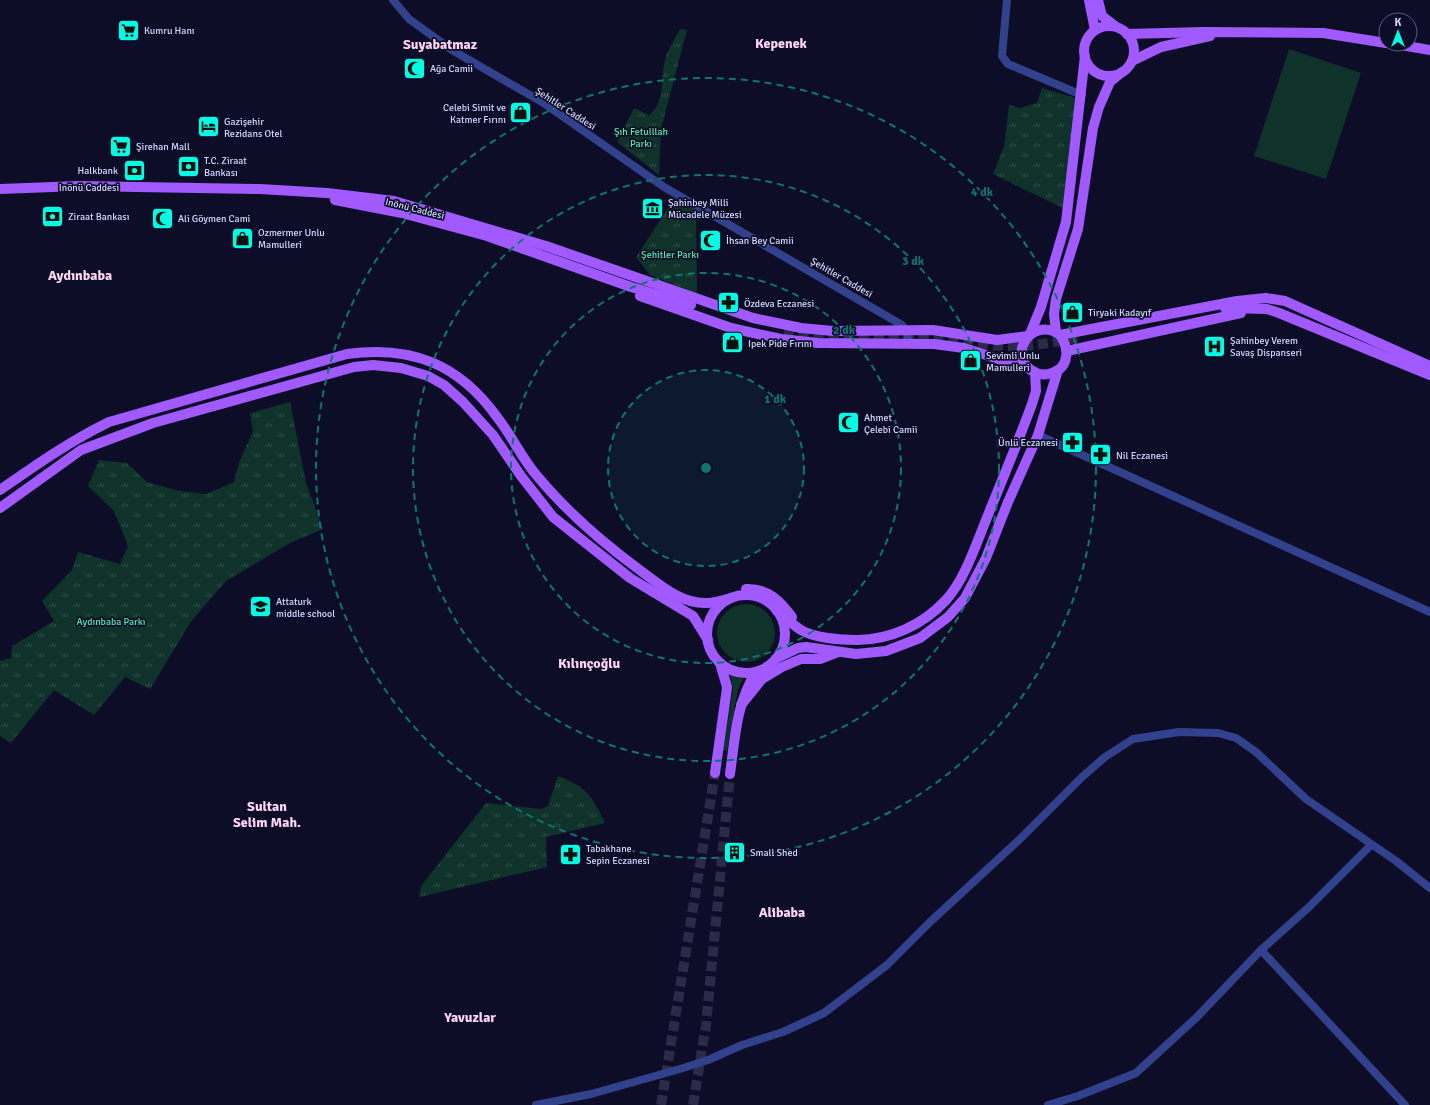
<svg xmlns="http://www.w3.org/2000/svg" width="1430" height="1105" viewBox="0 0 1430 1105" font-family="Signika,sans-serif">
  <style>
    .green { fill: #0f322a }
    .park { fill: url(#park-tufts) }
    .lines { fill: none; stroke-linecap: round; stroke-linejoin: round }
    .major-tunnel { stroke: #2b2b47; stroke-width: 10; stroke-dasharray: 10 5; stroke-linecap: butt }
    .minor { stroke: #32418b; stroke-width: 8 }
    .major { stroke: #a05aff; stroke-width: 10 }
    .ring { fill: none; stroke: #0f766e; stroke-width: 2; stroke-dasharray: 7 5 }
    .labels { text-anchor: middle; stroke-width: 3.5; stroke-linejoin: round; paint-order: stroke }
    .poi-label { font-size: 10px; fill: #d3d7ff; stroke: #0d0d27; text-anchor: start }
    .street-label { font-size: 10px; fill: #d3d7ff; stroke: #0d0d27 }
    .park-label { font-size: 10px; fill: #52eca6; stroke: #0d0d27 }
    .district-label { font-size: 14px; font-weight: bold; fill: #ffd5f8; stroke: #0d0d27 }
    .centre { fill: #0f766e; stroke: #0d0d27; stroke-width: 2 }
    .ring-label { font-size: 12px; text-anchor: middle; font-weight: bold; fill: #0f766e; stroke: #0d0d27; stroke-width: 3.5; stroke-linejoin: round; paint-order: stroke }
  </style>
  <defs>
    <pattern id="park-tufts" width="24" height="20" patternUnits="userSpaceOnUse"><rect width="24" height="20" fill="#0f322a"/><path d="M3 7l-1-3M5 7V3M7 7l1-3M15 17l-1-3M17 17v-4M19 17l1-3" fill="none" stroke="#314f4a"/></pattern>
  </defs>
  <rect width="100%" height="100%" fill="#0d0d27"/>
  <g class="green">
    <path d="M1289 49 1361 73 1326 179 1254 156Z"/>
    <circle cx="746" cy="633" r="29"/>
    <path d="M730 675 744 677 738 689 727 751H723L733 689Z"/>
  </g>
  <g class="park">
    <path d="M680 29 687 30 661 129 659 175 617 142 634 108 649 115C666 102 660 78 665 60 667 50 675 39 680 29Z"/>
    <path d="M1042 88 1076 98 1063 208 993 174 1004 147 1009 105 1020 108 1037 103Z"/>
    <path d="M674 199 696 208 697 294 650 275 636 257Z"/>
    <path d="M290 402 306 483 323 529 290 543 226 581 192 620 150 689 125 677 94 715 54 690 11 743 0 736V661L11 658 12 646 54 621 42 601 72 570 78 552 120 564 128 546 114 511 88 486 99 460 127 463 147 482 180 491 206 494 234 482 239 462 253 432 250 413Z"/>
    <path d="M558 776C587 787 592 796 605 823L546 837 547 867 419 897 421 886 486 803 541 809 548 806Z"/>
  </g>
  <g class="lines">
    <g class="major-tunnel">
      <path d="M784 330C832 338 879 334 927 336 949 337 969 342 991 345 1021 349 1051 343 1081 337"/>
      <path d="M661 1105 715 773"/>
      <path d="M693 1105 706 1025 730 774"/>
    </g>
    <g class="minor">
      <path d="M393 0 409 19 452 50 542 102 664 187 902 325 906 330 909 344"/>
      <path d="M1007 0 1002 56 1008 64 1082 95"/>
      <path d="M1038 435 1430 612"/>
      <path d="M1261 950 1405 1105"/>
      <path d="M536 1105 591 1094 680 1069 708 1060 742 1045 783 1032 824 1013 887 965 929 923 1019 840 1082 777 1105 757 1133 739 1179 732 1218 733 1236 738 1256 752 1306 799 1396 861 1430 888"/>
      <path d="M1048 1105 1078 1096 1136 1073 1197 1017 1261 950 1308 908 1371 845"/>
    </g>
    <g class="major">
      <path d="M1089 0 1095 30"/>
      <path d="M1098 0 1102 16 1115 26"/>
      <circle cx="1109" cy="51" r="25"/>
      <path d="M1127 34 1203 32 1323 33 1386 43"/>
      <path d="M1395 44 1430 50"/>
      <path d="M1132 61 1161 47 1210 36"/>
      <path d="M0 189 79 186 260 189 327 193 394 201 546 246 753 318 801 328 833 331 933 330 997 340 1028 336"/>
      <path d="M335 200 402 213 487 236 631 287 691 305"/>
      <path d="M640 296 731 328 781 339 818 343 934 344 964 348 1030 369"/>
      <path d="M1225 308 1267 309 1279 313 1430 375"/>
      <path d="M1056 332 1054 314 1056 299 1078 229 1093 128 1099 107 1110 82 1122 72"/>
      <path d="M1030 334 1041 307 1066 222 1085 56"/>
      <path d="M1060 335C1069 348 1070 367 1052 373 1046 375 1039 375 1034 372 1005 356 1032 315 1060 335L1237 301 1266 298 1285 301 1430 366"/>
      <path d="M1067 351 1241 313"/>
      <path d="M0 490C36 465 70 441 109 422L347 354C411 345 459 364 497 417 512 436 522 459 538 477 568 513 603 543 641 571 660 585 681 604 707 603 715 603 724 600 731 598"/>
      <path d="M0 508 81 450 153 423 354 367 373 365 401 368 428 376 444 385 463 402 493 435 521 476 553 517 630 578 693 616 708 640"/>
      <path d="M746 589C768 588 780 601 792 617"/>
      <circle cx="746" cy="634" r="39"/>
      <path d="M777 611C785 617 793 625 801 630 815 638 841 640 857 640 890 640 923 625 946 600 964 580 974 550 984 525 1000 485 1017 445 1032 404L1036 391 1035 372"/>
      <path d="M777 658 798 648 806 647 856 654 886 651 920 638 948 617 965 598 986 558 1008 502 1038 435 1058 370"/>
      <path d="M741 705 762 679 782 667 801 659H820L838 652"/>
      <path d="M715 773 726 695 727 687 720 663"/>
      <path d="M730 774C735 738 736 704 756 672"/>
    </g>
  </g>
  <circle cx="706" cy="468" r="98" fill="#0f766e" fill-opacity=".12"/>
  <g class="ring">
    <circle cx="706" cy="468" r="98"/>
    <circle cx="706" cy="468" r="195"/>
    <circle cx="706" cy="468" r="293"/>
    <circle cx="706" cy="468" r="390"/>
  </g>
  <defs>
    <symbol id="supermarket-square" viewBox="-11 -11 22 22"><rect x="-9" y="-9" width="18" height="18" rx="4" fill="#00fee4" stroke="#0d0d27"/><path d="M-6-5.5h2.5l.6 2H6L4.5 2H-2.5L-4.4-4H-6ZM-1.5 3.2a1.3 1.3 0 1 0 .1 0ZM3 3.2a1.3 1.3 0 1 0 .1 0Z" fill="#111"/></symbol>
    <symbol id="mosque-square" viewBox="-11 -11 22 22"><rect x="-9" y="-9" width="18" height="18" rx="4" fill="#00fee4" stroke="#0d0d27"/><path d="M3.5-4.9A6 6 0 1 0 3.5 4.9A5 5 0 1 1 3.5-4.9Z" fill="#111"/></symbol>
    <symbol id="shop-square" viewBox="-11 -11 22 22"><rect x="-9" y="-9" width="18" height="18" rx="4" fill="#00fee4" stroke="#0d0d27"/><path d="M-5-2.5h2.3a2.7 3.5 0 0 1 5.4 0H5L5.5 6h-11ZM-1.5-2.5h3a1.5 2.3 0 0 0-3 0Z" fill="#111"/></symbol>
    <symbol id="hotel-square" viewBox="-11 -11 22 22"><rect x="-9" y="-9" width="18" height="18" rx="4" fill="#00fee4" stroke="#0d0d27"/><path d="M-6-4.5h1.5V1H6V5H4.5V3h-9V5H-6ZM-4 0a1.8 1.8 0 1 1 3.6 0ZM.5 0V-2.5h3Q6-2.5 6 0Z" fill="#111"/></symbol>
    <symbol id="bank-square" viewBox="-11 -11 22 22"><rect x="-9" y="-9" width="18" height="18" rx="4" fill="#00fee4" stroke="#0d0d27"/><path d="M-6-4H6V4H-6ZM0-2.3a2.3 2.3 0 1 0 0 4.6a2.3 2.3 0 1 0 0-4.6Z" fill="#111"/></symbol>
    <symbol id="museum-square" viewBox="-11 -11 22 22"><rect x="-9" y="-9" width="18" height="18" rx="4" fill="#00fee4" stroke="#0d0d27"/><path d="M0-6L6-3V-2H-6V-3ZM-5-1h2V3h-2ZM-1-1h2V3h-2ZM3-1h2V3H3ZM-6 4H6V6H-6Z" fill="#111"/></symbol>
    <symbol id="pharmacy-square" viewBox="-11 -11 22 22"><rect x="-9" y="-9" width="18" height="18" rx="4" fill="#00fee4" stroke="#0d0d27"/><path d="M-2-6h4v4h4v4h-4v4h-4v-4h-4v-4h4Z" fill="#111"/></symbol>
    <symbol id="hospital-square" viewBox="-11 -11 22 22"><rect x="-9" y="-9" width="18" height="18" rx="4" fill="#00fee4" stroke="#0d0d27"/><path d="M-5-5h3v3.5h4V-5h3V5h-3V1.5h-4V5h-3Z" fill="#111"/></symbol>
    <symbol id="school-square" viewBox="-11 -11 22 22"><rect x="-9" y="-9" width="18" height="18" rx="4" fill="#00fee4" stroke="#0d0d27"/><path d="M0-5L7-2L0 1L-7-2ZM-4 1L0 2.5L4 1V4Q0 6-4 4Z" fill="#111"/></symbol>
    <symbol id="building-square" viewBox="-11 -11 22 22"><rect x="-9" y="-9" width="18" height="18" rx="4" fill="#00fee4" stroke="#0d0d27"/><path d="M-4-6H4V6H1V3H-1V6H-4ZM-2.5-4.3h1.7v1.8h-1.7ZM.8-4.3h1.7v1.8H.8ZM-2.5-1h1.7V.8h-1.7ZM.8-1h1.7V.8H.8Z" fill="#111"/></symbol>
  </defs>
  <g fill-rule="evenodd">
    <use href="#supermarket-square" x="116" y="18" width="25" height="25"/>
    <use href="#mosque-square" x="402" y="56" width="25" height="25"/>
    <use href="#shop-square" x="508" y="100" width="25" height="25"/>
    <use href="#hotel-square" x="196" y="114" width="25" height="25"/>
    <use href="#supermarket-square" x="108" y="134" width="25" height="25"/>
    <use href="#bank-square" x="176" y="154" width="25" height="25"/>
    <use href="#bank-square" x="122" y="158" width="25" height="25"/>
    <use href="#museum-square" x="640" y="196" width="25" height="25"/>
    <use href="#bank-square" x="40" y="204" width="25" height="25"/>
    <use href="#mosque-square" x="150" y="206" width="25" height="25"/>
    <use href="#shop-square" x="230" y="226" width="25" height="25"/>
    <use href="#mosque-square" x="698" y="228" width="25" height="25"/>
    <use href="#pharmacy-square" x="716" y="290" width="25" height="25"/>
    <use href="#shop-square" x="1060" y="300" width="25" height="25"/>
    <use href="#shop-square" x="720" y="330" width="25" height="25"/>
    <use href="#hospital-square" x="1202" y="334" width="25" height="25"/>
    <use href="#shop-square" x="958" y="348" width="25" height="25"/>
    <use href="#mosque-square" x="836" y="410" width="25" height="25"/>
    <use href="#pharmacy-square" x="1060" y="430" width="25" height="25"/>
    <use href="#pharmacy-square" x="1088" y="442" width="25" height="25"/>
    <use href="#school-square" x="248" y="594" width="25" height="25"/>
    <use href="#building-square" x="722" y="840" width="25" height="25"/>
    <use href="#pharmacy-square" x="558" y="842" width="25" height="25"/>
  </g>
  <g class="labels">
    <g class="poi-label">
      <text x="144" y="34">Kumru Hanı</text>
      <text x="430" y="72">Ağa Camii</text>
      <text x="506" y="111" text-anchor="end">Celebi Simit ve<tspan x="506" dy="12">Katmer Fırını</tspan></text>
      <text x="224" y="125">Gazişehir<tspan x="224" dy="12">Rezidans Otel</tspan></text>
      <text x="136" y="150">Şirehan Mall</text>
      <text x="204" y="164">T.C. Ziraat<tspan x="204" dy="12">Bankası</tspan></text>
      <text x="118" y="174" text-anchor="end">Halkbank</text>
      <text x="668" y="206">Şahinbey Milli<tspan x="668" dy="12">Mücadele Müzesi</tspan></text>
      <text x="68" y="220">Ziraat Bankası</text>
      <text x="178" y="222">Ali Göymen Cami</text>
      <text x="258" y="236">Ozmermer Unlu<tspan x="258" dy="12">Mamulleri</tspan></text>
      <text x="726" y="244">İhsan Bey Camii</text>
      <text x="744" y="307">Özdeva Eczanesi</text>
      <text x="1088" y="316">Tiryaki Kadayıf</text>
      <text x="1230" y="344">Şahinbey Verem<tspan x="1230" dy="12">Savaş Dispanseri</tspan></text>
      <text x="748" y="347">Ipek Pide Fırını</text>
      <text x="986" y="359">Sevimli Unlu<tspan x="986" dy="12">Mamulleri</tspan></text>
      <text x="864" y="421">Ahmet<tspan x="864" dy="12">Çelebi Camii</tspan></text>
      <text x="1058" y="446" text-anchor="end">Ünlü Eczanesi</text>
      <text x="1116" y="459">Nil Eczanesi</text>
      <text x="276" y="605">Attaturk<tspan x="276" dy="12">middle school</tspan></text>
      <text x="586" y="852">Tabakhane<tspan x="586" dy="12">Sepin Eczanesi</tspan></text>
      <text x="750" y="856">Small Shed</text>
    </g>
    <g class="street-label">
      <text transform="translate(566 108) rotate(33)" y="4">Şehitler Caddesi</text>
      <text x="89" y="191">Inönü Caddesi</text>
      <text transform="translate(415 208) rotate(14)" y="4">Inönü Caddesi</text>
      <text transform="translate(842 277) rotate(30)" y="4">Şehitler Caddesi</text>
    </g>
    <g class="park-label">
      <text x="641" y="135">Şıh Fetulllah<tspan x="641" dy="12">Parkı</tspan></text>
      <text x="670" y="258">Şehitler Parkı</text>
      <text x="111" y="625">Aydınbaba Parkı</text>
    </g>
    <g class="district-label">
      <text x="781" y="48">Kepenek</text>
      <text x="440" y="49">Suyabatmaz</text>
      <text x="80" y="280">Aydınbaba</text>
      <text x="589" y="668">Kılınçoğlu</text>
      <text x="267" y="811">Sultan<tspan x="267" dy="16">Selim Mah.</tspan></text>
      <text x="782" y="917">Alibaba</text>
      <text x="470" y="1022">Yavuzlar</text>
    </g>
  </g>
  <circle cx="706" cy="468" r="6" class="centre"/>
  <g class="ring-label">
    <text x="982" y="196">4 dk</text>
    <text x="913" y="265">3 dk</text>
    <text x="844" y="334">2 dk</text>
    <text x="775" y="403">1 dk</text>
  </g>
  <g transform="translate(1398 32)"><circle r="19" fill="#0d0d27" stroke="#5c5e7d"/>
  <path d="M0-3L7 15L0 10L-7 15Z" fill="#00fee4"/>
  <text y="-6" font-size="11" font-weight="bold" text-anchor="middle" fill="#d3d7ff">K</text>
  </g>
</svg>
